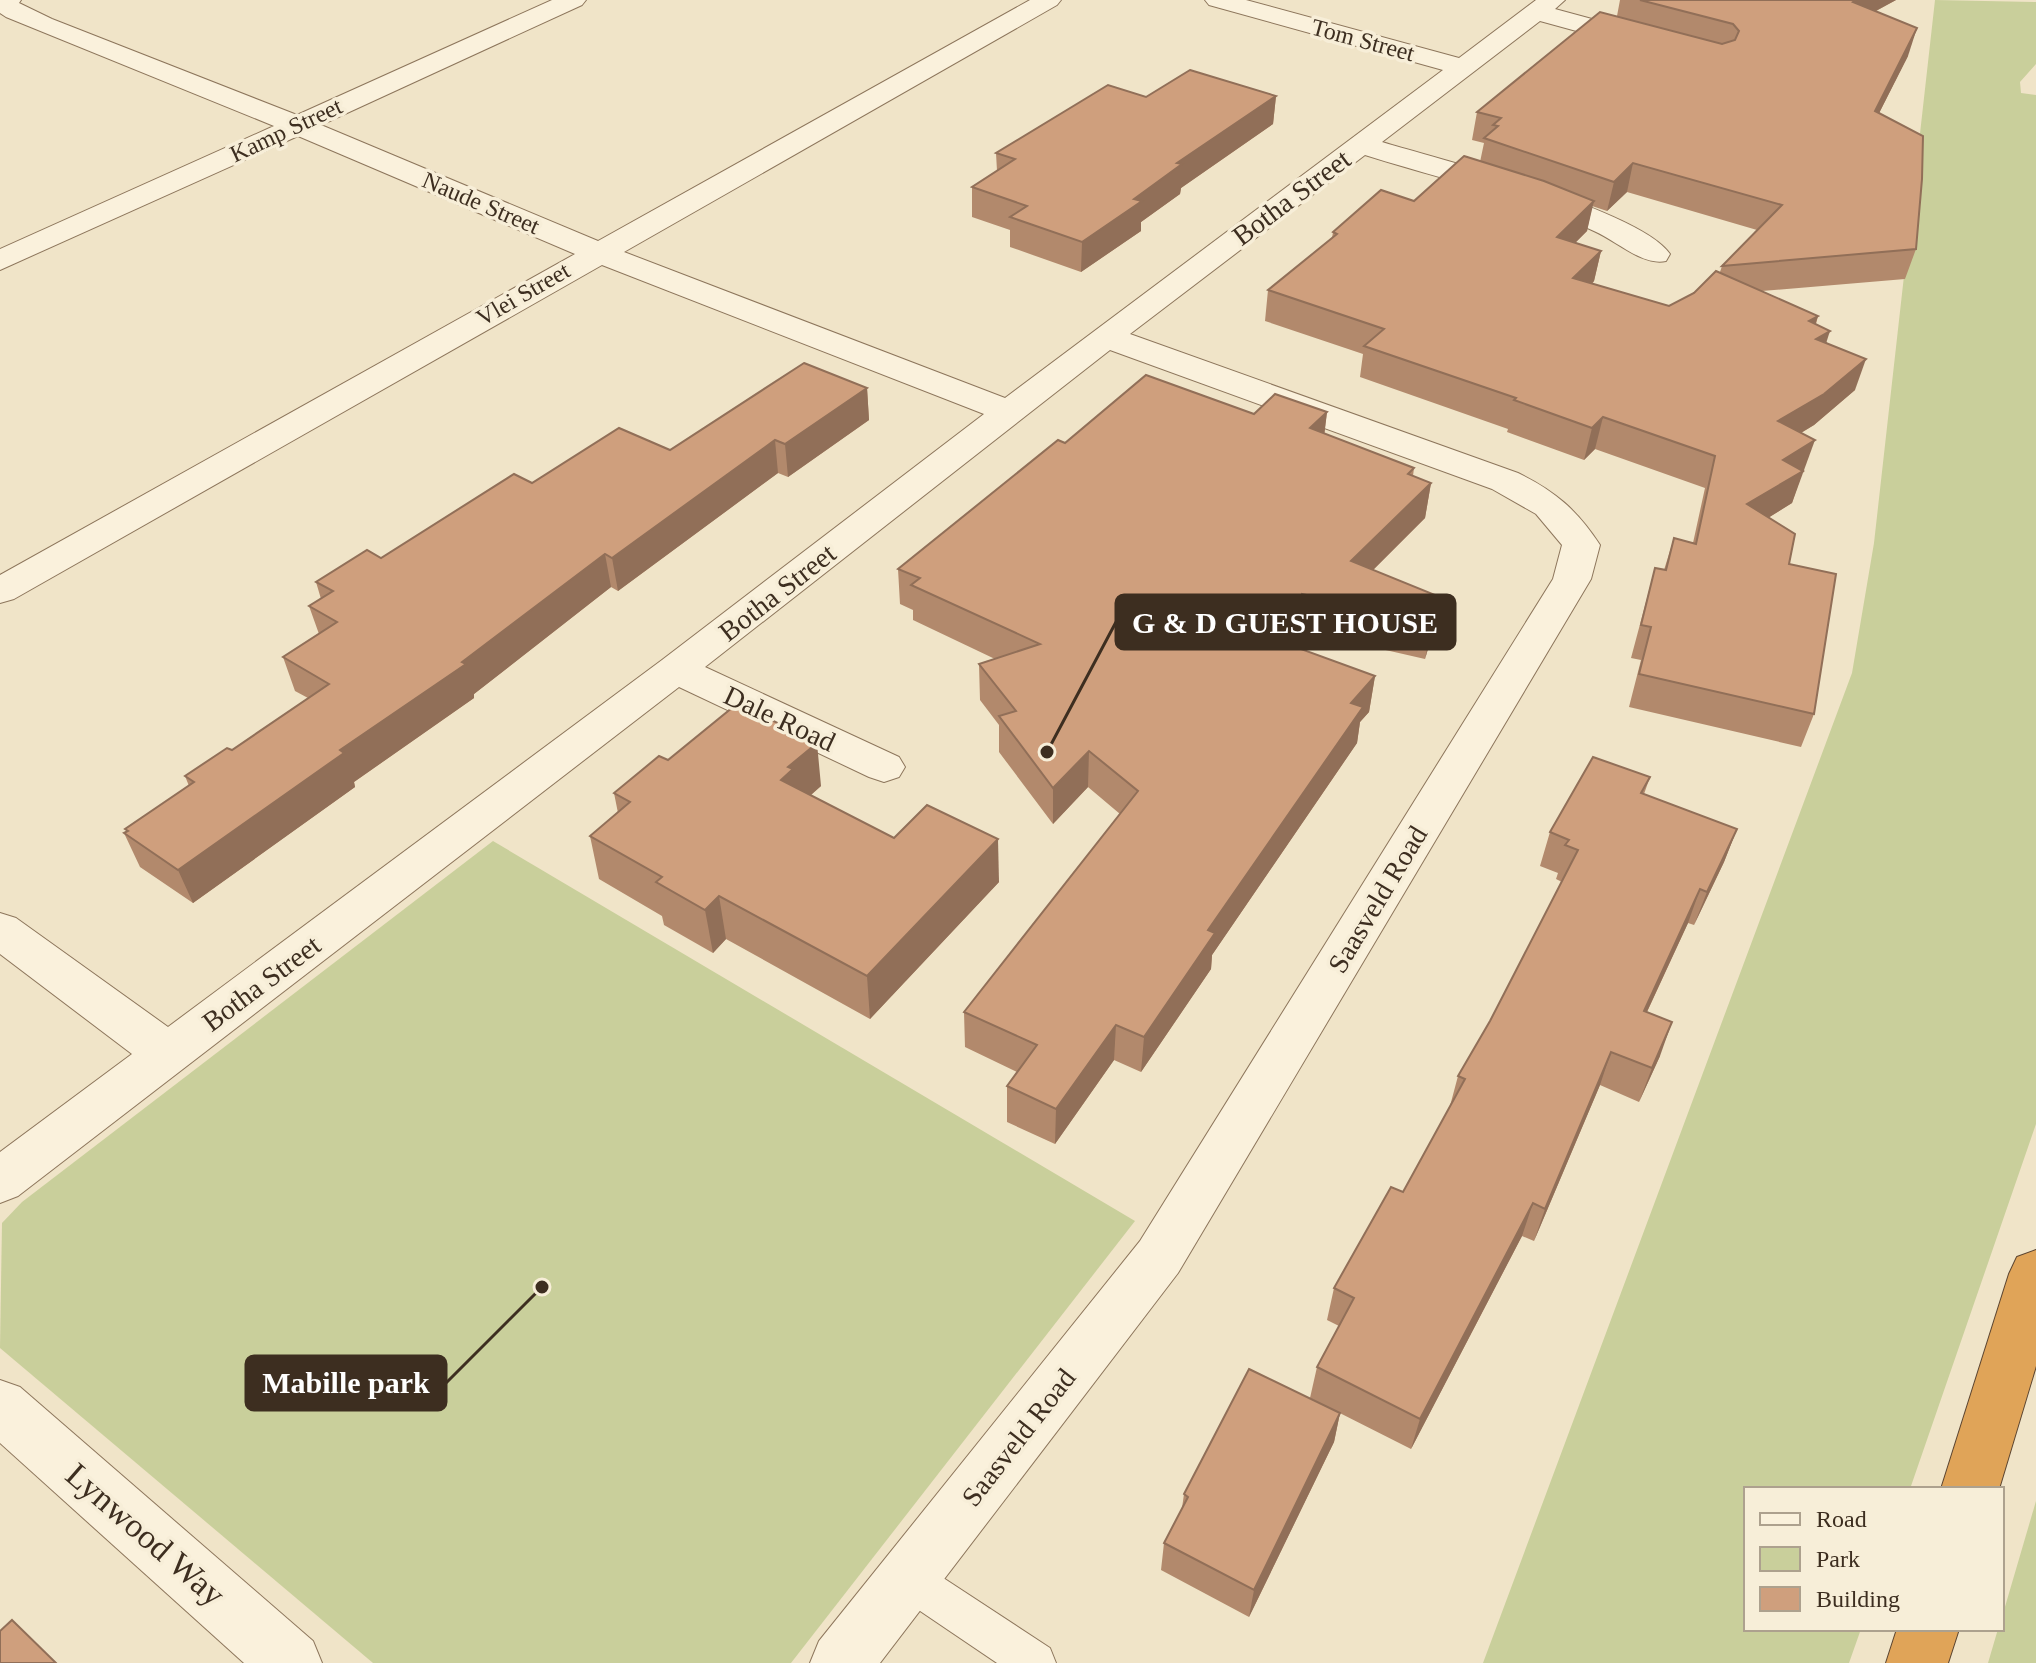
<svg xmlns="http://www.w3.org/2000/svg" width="2036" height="1663" viewBox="0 0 2036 1663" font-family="Georgia,serif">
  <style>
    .green { fill: #c9cf9b }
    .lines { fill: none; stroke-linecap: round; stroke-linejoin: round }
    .service-casing { stroke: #8d765c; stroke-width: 2 }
    .minor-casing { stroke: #8d765c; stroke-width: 2 }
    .motorway-casing { stroke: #5b4430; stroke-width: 2 }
    .service { fill: #faf1dc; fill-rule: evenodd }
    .minor { fill: #faf1dc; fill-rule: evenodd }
    .motorway { fill: #e0a458; fill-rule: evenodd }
    .wall { fill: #b2896c; fill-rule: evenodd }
    .shaded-wall { fill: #916f58 }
    .building { fill: #cf9f7d; stroke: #916f58; stroke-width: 2 }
    .labels { text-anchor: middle; stroke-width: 7; stroke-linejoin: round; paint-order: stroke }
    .far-street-label { font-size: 24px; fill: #3d2e20; stroke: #f7eed8 }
    .street-label { font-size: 28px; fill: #3d2e20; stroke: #f7eed8 }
    .near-street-label { font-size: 34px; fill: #3d2e20; stroke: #f7eed8 }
    .leader { fill: none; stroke: #3d2e20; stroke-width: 3 }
    .callout-dot { fill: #3d2e20; stroke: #f7eed8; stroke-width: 3 }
    .callout { fill: #3d2e20; stroke: #3d2e20; stroke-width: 3 }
    .callout-label { font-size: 30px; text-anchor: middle; font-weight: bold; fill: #fff }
  </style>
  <rect width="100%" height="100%" fill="#f0e4c8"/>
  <g class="green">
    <path d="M1935 0 2036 2V64L2020 82 2021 93 2036 95V1124L1910 1489H1746V1629H1861L1849 1663H1483L1852 673 1874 543Z"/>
    <path d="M493 841 1135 1221 791 1663H373L0 1348 2 1223 22 1202Z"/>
    <path d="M2036 1501V1663H1988L1998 1629H2002V1617Z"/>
  </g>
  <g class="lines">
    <defs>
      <path id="service" d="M907 1558 922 1564 1050 1648 1056 1663H997L892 1592 886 1578 892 1564Z"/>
      <g id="minor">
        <path d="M0 0H21L19 3 52 19 297 115 552 0H586L582 5 321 125 598 241 1030 0H1061L1057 5 624 252 1005 398 1443 70 1209 5 1205 0H1246L1459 58 1536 0H1565L1555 9 1651 35 1655 41 1651 47 1642 49 1540 21 1382 142C1441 160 1639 209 1670 254L1666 261C1642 266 1617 241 1594 231 1522 197 1441 179 1365 155L1130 334 1518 473C1555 491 1577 510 1600 545L1591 579 1178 1273 880 1663H810L819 1641 1140 1241 1553 579 1562 545 1536 514 1492 489 1110 350 705 667 899 757 905 767 899 777 884 782 869 777 679 687 18 1196 0 1203V1152L132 1054 0 954V913L16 918 168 1027 662 660 984 414 602 265 14 599 0 603V575L575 254 298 136 0 270V249L274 126 6 17 0 13Z"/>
        <path d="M0 1380 20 1387 313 1641 322 1663H244L0 1443Z"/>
      </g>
      <g id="motorway">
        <path d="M2036 1250V1366L1999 1489H1941L2009 1274 2017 1257Z"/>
        <path d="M1897 1629H1959L1948 1663H1886Z"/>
      </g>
    </defs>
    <use href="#service" class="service-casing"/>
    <use href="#minor" class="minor-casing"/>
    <use href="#motorway" class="motorway-casing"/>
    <use href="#service" class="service"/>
    <use href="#minor" class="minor"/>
    <use href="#motorway" class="motorway"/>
  </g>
  <g class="wall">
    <path d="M1620 0H1896L1876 11 1908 56 1879 113 1916 249 1905 279 1762 291 1818 316 1816 324 1855 390 1814 425 1801 433 1804 472 1802 473 1792 503 1768 518 1789 564 1814 714 1801 747 1629 707 1641 660 1631 658 1655 568 1664 570 1674 538 1693 543 1705 488 1595 449 1584 460 1507 432 1508 429 1360 377 1363 354 1265 321 1268 290 1332 238 1333 232 1414 201 1480 162 1484 143 1472 140 1477 112 1617 16ZM1627 192 1757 230 1722 266 1720 272 1694 293 1669 306 1592 284 1594 281 1601 251 1575 243 1587 231 1592 206 1607 211Z"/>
    <path d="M1276 96 1273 124 1181 188 1180 194 1141 222V231L1081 272 1010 247V230L972 217V187L997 171 996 153 1146 97Z"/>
    <path d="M867 388 869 420 788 477 778 473 618 591 611 587 474 694V698L354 782 355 787 193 903 140 867 124 833 127 832 125 829 189 786 185 776 232 750 308 698 295 691 283 657 319 634 309 606 321 599 316 582 381 558 532 483 670 450Z"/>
    <path d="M1327 412 1324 434 1414 468 1413 476 1431 483 1425 518 1373 570 1440 597 1433 632 1425 659 1298 630 1293 646 1375 676 1369 712 1360 722 1357 743 1212 955 1211 969 1141 1072 1114 1060 1055 1144 1007 1122V1086L1017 1072 965 1047 964 1012 1120 814 1088 787 1053 824 999 752V725L980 700 979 664 995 659 913 620V610L900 604 898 569 1065 443 1254 414Z"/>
    <path d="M1650 777 1644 794 1737 829 1724 862 1694 925 1688 923 1647 1012 1660 1056 1639 1102 1600 1085 1534 1241 1522 1236 1411 1449 1310 1398 1317 1367 1339 1326 1327 1320 1334 1288 1403 1192 1450 1106 1458 1076 1490 1021 1562 882 1556 879 1558 873 1540 866 1550 832Z"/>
    <path d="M821 786 811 795 894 838 999 882 870 1019 726 939 713 953 664 925 662 916 599 879 590 836 618 813 614 793Z"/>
    <path d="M1340 1413 1334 1442 1249 1617 1161 1570 1164 1543 1182 1508 1184 1494Z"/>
  </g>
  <g class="shaded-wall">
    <path d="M1856 0H1896L1844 28 1853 2Z"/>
    <path d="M1917 28 1908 56 1866 139 1875 111Z"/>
    <path d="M1276 96 1273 124 1181 188 1180 194 1141 222V231L1081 272 1082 242 1177 163Z"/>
    <path d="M1633 163 1627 192 1607 211 1614 182Z"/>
    <path d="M1594 201 1587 231 1550 268 1557 237Z"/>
    <path d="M1601 251 1594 281 1566 309 1573 278Z"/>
    <path d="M1818 316 1808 347 1809 321Z"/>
    <path d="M1830 331 1820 362 1816 339Z"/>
    <path d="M1866 359 1855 390 1814 425 1767 453 1778 421Z"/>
    <path d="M867 388 869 420 788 477 785 444Z"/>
    <path d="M1327 412 1323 446 1310 428Z"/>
    <path d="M1603 417 1595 449 1584 460 1592 428Z"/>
    <path d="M775 440 778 473 618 591 612 558Z"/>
    <path d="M1815 440 1792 503 1737 537 1747 504 1783 460Z"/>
    <path d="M1431 483 1425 518 1346 597 1351 561Z"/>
    <path d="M605 554 611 587 474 694V698L354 782 355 787 193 903 178 870 340 750 462 662Z"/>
    <path d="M1302 594 1298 630 1283 680 1287 644Z"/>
    <path d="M1440 597 1433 632 1425 659 1432 623Z"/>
    <path d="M1375 676 1369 712 1360 722 1357 743 1212 955 1211 969 1141 1072 1144 1037 1208 930 1351 703Z"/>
    <path d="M817 743 821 786 797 807 781 780 788 767Z"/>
    <path d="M1089 751 1088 787 1053 824V788Z"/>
    <path d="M1737 829 1724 862 1694 925 1707 892Z"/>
    <path d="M998 839 999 882 870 1019 867 976Z"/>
    <path d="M1700 889 1688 923 1632 1044 1644 1011Z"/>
    <path d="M719 896 726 939 713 953 705 910Z"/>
    <path d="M1672 1022 1660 1056 1639 1102 1652 1068Z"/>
    <path d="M1116 1025 1114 1060 1055 1144 1056 1109Z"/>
    <path d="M1611 1052 1600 1085 1534 1241 1545 1209Z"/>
    <path d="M1533 1203 1522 1236 1411 1449 1420 1419Z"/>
    <path d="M1340 1413 1334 1442 1249 1617 1254 1590Z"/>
  </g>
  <g class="building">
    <path d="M1640 0H1856L1853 2 1917 28 1875 111 1923 136 1922 179 1916 249 1722 266 1782 205 1633 163 1614 182 1484 138 1498 126 1493 125 1501 118 1477 112 1600 12 1722 44 1735 40 1739 31 1733 24Z"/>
    <path d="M1190 70 1276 96 1177 163 1182 164 1134 199 1142 201 1082 242 1010 217 1027 206 972 187 1015 159 996 153 1108 85 1146 97Z"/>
    <path d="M1464 156 1544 181 1594 201 1557 237 1601 251 1573 278 1669 306 1694 293 1716 271 1818 316 1809 321 1830 331 1816 339 1866 359 1824 394 1778 421 1815 440 1783 460 1803 471 1747 504 1795 534 1789 564 1836 574 1814 714 1639 674 1651 627 1641 625 1655 568 1666 570 1674 538 1696 544 1715 456 1603 417 1592 428 1514 400 1516 398 1364 346 1384 329 1268 290 1337 234 1333 232 1381 190 1414 201Z"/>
    <path d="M804 363 867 388 785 444 775 440 612 558 605 554 462 662 466 664 340 750 344 753 178 870 124 833 128 831 125 829 194 782 185 776 227 748 232 750 329 684 283 657 337 622 309 606 333 591 316 582 367 550 381 558 514 474 532 483 619 428 670 450Z"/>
    <path d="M1146 375 1254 414 1275 394 1327 412 1310 428 1414 468 1408 474 1431 483 1351 561 1440 597 1432 623 1302 594 1287 644 1375 676 1351 703 1363 707 1208 930 1215 933 1144 1037 1116 1025 1056 1109 1007 1086 1037 1045 964 1012 1138 791 1089 751 1053 788 999 716 1016 711 979 664 1040 644 911 585 920 578 898 569 1058 440 1065 443Z"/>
    <path d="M738 703 817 743 788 767 793 769 781 780 894 838 927 805 998 839 867 976 719 896 705 910 656 882 662 877 590 836 630 802 614 793 659 756 668 760Z"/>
    <path d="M1593 757 1650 777 1641 793 1737 829 1707 892 1700 889 1644 1011 1672 1022 1652 1068 1611 1052 1545 1209 1533 1203 1420 1419 1317 1367 1354 1298 1334 1288 1391 1187 1403 1192 1465 1079 1458 1076 1490 1021 1578 850 1565 845 1569 840 1550 832Z"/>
    <path d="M1249 1369 1340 1413 1254 1590 1164 1543 1188 1497 1184 1494Z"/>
    <path d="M12 1620 56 1663H0V1631Z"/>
  </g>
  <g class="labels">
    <g class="far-street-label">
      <text transform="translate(1363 40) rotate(15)" y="8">Tom Street</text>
      <text transform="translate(286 130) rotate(-25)" y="8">Kamp Street</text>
      <text transform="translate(481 203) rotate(23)" y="8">Naude Street</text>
      <text transform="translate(523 294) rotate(-30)" y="8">Vlei Street</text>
    </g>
    <g class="street-label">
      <text transform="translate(1291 197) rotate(-37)" y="10">Botha Street</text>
      <text transform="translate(777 592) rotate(-38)" y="10">Botha Street</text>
      <text transform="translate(780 718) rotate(25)" y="10">Dale Road</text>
      <text transform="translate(1377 899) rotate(-59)" y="10">Saasveld Road</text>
      <text transform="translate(261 983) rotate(-37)" y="10">Botha Street</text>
      <text transform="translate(1018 1437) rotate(-52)" y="10">Saasveld Road</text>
    </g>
    <g class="near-street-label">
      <text transform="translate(146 1534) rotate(41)" y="12">Lynwood Way</text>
    </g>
  </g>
  <path class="leader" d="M1047 752L1116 622M542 1287L446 1383"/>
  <g class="callout-dot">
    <circle cx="1047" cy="752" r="8"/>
    <circle cx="542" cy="1287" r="8"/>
  </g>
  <g class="callout">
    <rect x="1116" y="595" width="339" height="54" rx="8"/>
    <rect x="246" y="1356" width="200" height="54" rx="8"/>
  </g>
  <g class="callout-label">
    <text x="1285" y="633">G &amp; D GUEST HOUSE</text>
    <text x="346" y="1393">Mabille park</text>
  </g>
  <rect x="1744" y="1487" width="260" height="144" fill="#f7eed8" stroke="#ada18e" stroke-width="2"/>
  <rect x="1760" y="1513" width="40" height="12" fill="#faf1dc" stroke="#ada18e" stroke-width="2"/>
  <text x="1816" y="1527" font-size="24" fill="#3d2e20">Road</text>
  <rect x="1760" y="1547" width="40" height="24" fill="#c9cf9b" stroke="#ada18e" stroke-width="2"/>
  <text x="1816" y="1567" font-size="24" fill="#3d2e20">Park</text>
  <rect x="1760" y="1587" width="40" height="24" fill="#cf9f7d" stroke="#ada18e" stroke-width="2"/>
  <text x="1816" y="1607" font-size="24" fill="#3d2e20">Building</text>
</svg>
